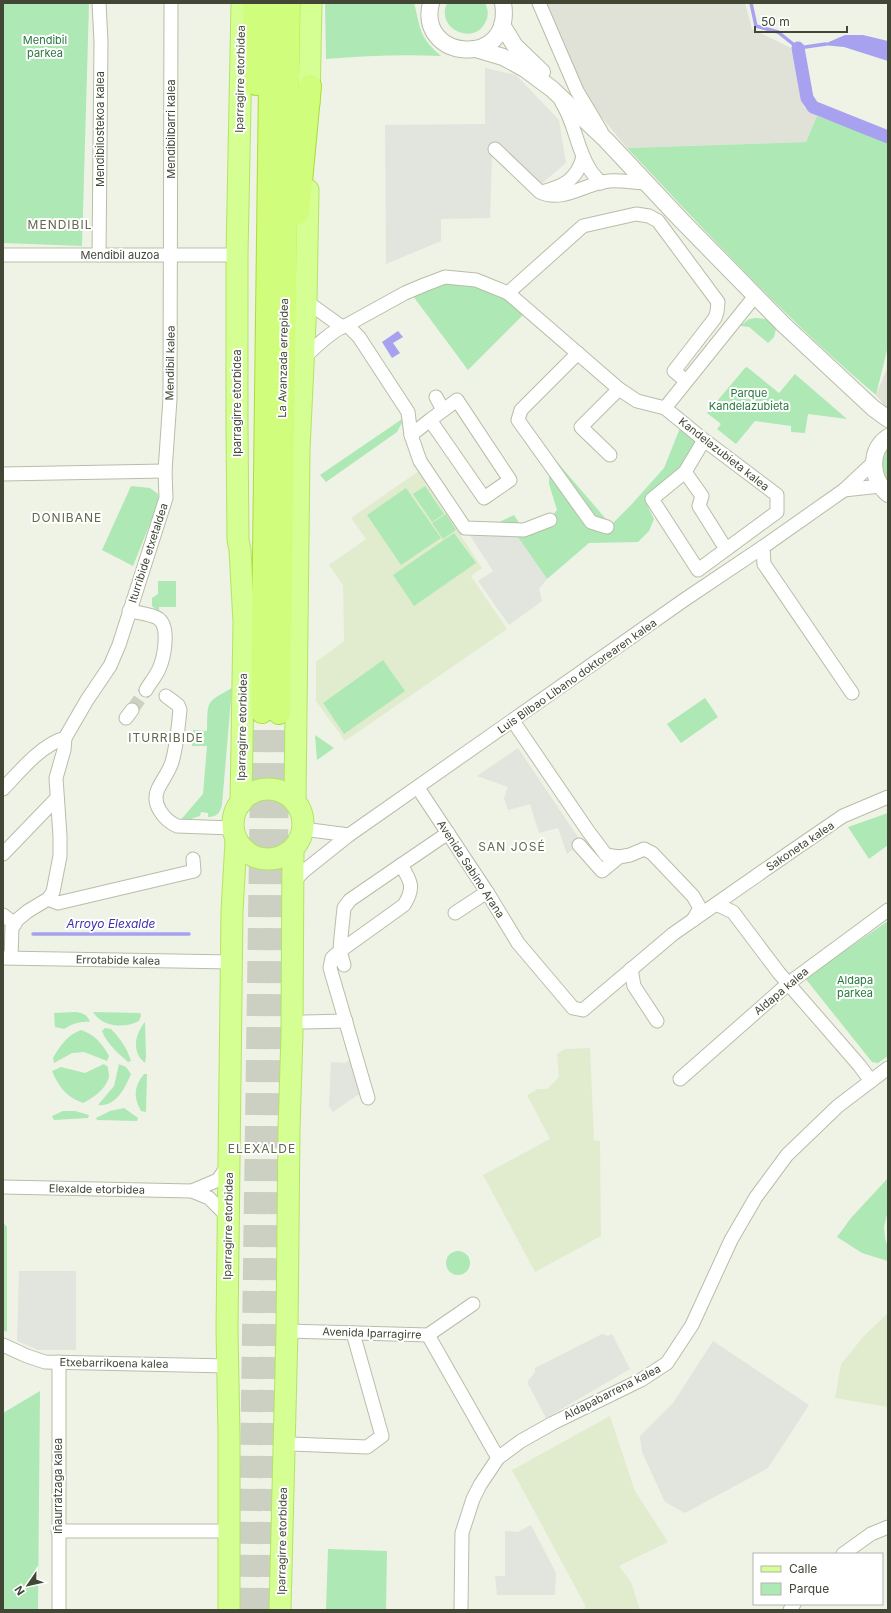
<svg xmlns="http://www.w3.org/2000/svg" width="891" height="1613" viewBox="0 0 891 1613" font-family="Inter,sans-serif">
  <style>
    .industrial { fill: #e0e2d8 }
    .education { fill: #e1eccf }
    .green { fill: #aee8b5 }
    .parking { fill: #e2e4de }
    .water { fill: #a8a1f0 }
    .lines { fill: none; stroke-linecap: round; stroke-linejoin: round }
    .stream { stroke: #a8a1f0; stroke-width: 3.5 }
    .canal { stroke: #a8a1f0; stroke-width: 13 }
    .minor-tunnel { stroke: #cbd0c3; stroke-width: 13; stroke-dasharray: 13 6; stroke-linecap: butt }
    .trunk-tunnel { stroke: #cbd0c3; stroke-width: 22; stroke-dasharray: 22 11; stroke-linecap: butt }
    .minor-casing { stroke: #b7bea8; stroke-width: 15 }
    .tertiary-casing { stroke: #b7bea8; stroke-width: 18 }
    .primary-casing { stroke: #b4e463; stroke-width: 23 }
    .trunk-casing { stroke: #abdd35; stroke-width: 24 }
    .minor { stroke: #fff; stroke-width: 13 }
    .tertiary { stroke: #fff; stroke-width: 16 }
    .primary { stroke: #d5fe93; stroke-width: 21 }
    .trunk { stroke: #d0fe7c; stroke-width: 22 }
    .labels { text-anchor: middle; stroke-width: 4; stroke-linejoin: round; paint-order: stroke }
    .park-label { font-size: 11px; fill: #28773f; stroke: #fff }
    .street-label { font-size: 11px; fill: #414635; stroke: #fff }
    .neighbourhood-label { font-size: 12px; letter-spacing: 1px; fill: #61684c; stroke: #fff }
    .water-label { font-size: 12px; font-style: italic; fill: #3a2eb2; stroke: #fff }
  </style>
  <rect width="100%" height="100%" fill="#eef3e6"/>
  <g class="industrial">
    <path d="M543 3H745L752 29 791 48 804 107 817 116 806 142 627 148 586 98Z"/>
    <path d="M888 366V410L876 395Z"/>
  </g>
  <g class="education">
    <path d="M419 471 482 568 471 576 507 629 345 741 316 701V662L344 641 343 585 329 565 366 539 351 518Z"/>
    <path d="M590 1048 594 1140 600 1141 601 1236 535 1272 483 1175 550 1139 527 1095 538 1089H547L559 1077 557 1054 565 1049Z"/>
    <path d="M888 1313V1407L835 1398 841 1364 864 1336Z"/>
    <path d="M610 1416 635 1491 668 1542 619 1566 631 1582 640 1610H585V1605L512 1470Z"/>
  </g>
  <g class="green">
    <path d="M3 3H89L82 246 3 243Z"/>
    <path d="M325 3H414C421 30 419 37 441 56 402 54 364 56 326 59Z"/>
    <path d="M447 3H485C488 9 489 15 486 21 475 47 435 29 447 3Z"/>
    <path d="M817 116 888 141V346L876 395C786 320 708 233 627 148L806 142Z"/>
    <path d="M447 282 477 284 506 297 524 314 468 370 413 296Z"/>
    <path d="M756 318C765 318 772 320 776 329L774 337 768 343 749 327 740 326 749 319Z"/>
    <path d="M747 367 779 393 795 374 847 419 808 414 805 433 791 432V426L755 421 736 444 717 429 721 424 707 413 745 368Z"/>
    <path d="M405 417 397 432 326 482 320 475Z"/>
    <path d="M680 428 697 442 688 467 664 481 645 501 654 519 649 531 638 542 589 543 547 579 517 536 495 524 514 515 525 532 546 524 557 510 549 484V474L531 445 540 442 611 525 631 505 664 468Z"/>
    <path d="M888 448V485C881 473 879 460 888 448Z"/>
    <path d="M131 486 150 488 158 494 159 501 133 566 102 550Z"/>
    <path d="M425 486 444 514 432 522 413 494Z"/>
    <path d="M406 488 441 538 401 565 367 515Z"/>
    <path d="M446 514 456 530 443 539 432 523Z"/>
    <path d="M454 533 476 563 414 606 393 575Z"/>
    <path d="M158 581H176V607H159V612L152 606V598L158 594Z"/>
    <path d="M383 660 405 691 344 734 323 703Z"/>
    <path d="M232 688 222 805C220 813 217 817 208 817V813L201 812 200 816 178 823 203 794 207 746H192L193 740H204L205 737 193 736V730L207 731C208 700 205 703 232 688Z"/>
    <path d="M705 698 718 717 681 743 667 724Z"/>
    <path d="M315 735 334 748 317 760Z"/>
    <path d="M888 813V845L869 859 848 827Z"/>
    <path d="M888 921V1056L878 1063 872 1062 805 978Z"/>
    <path d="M75 1012C83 1013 87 1014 90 1022 80 1021 72 1024 64 1029L55 1027 54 1013Z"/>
    <path d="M93 1012 140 1013 141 1016 139 1021C124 1029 102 1027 93 1012Z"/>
    <path d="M145 1022 146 1057 145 1063C131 1052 135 1034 145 1022Z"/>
    <path d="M105 1028 111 1029C120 1038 127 1048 131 1061L128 1062C118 1053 107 1044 102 1031Z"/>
    <path d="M81 1030C95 1035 102 1043 109 1056L107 1061 84 1052 72 1053 54 1063 53 1058C60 1046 67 1035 81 1030Z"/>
    <path d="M104 1064 108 1067C108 1070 109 1074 109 1077 106 1089 93 1098 83 1103 66 1097 59 1087 52 1071L61 1067 85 1073Z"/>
    <path d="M119 1064 126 1067 131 1074C125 1088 116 1107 98 1105L114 1086Z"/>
    <path d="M144 1074H147L146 1112 141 1111C133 1097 134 1086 144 1074Z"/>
    <path d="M124 1108 138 1118 137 1121 97 1120 96 1118 110 1111Z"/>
    <path d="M63 1111H75L89 1115 88 1118 54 1120 52 1116Z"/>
    <path d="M888 1178V1210L884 1227 885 1238 888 1248V1261L862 1253 837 1237 851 1218Z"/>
    <path d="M3 1223 7 1227V1332L3 1330Z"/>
    <circle cx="458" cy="1263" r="12"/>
    <path d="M40 1391 38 1610H3V1413Z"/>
    <path d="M328 1549 387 1551 386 1610H326Z"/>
  </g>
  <g class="parking">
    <path d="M485 68 516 75 559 120 566 163 541 184 492 153 490 218 441 219V241L386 264 385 125 485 124Z"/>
    <path d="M465 528 517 536 547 579 539 589 542 601 509 625 478 581 493 571Z"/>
    <path d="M518 748 582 843 567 854 558 828 539 833 530 804 508 810 504 798 508 787 477 776Z"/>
    <path d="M350 1060 359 1094 333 1112 329 1106 331 1062 345 1063Z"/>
    <path d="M19 1271H76V1350H38L17 1341Z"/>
    <path d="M602 1334 608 1336 612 1334 630 1369 546 1418 528 1384V1381L535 1372V1368Z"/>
    <path d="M713 1341 809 1405 768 1468 685 1513 665 1502 642 1452 640 1436 673 1403Z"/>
    <path d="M531 1525 556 1573 555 1595H497L495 1576H505V1531L518 1532Z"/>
  </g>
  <g class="water">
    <path d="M845 35H863L888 41V61L844 47 822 45Z"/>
    <path d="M398 331 403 337 393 343 400 353 392 358 382 342Z"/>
  </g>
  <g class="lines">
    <g class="stream">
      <path d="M751 3 756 26 778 32 798 48 826 44"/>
      <path d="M33 934H189"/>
    </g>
    <path class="canal" d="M798 48 807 98 813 107 888 137"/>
    <path class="minor-tunnel" d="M132 710 146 690"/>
    <g class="trunk-tunnel">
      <path d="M249 1610 262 712"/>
      <path d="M266 1610 279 713"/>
    </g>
    <defs>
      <g id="minor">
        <path d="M99 3 101 42 99 255"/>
        <path d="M539 3 577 91 601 131"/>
        <path d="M561 101C575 122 576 147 589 168 592 174 597 178 601 183"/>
        <path d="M495 149 540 192C564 203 585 183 609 181 621 180 634 183 646 183"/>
        <path d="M541 192C563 187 577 180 583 157"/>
        <path d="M3 255H237"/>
        <path d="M508 293 583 226 636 214 649 216 658 221 718 302 717 312 715 318 674 371 686 381"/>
        <path d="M306 301 342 327"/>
        <path d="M347 325 359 337 408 412 411 435 420 461 465 528 524 530 550 520"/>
        <path d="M578 353 521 410 518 420 591 522 607 527"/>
        <path d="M303 359C314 348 332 330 347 325L405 293 424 285 445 277 476 280 508 293 619 389 637 401 665 408 704 440 777 495V512L698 570 652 499 685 472 704 440"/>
        <path d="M436 397 443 410"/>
        <path d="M665 408 755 296"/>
        <path d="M411 435 430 420 457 400 510 480 484 498 430 420"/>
        <path d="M610 455 581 427 619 389"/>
        <path d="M685 472 702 496 699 506 726 549"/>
        <path d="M3 474 165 471"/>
        <path d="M844 490 880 486"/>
        <path d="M763 547 764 564 852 693"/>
        <path d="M129 611C138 613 152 614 159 619 170 628 164 658 159 669 156 676 150 683 146 690"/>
        <path d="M166 696 178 705 180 710C178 728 177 745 172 762 169 772 162 780 158 789 151 804 164 820 177 826L232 828"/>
        <path d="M126 718 132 710"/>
        <path d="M513 721 588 831 606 855 619 857"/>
        <path d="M418 788 487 892 518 943 573 1008 583 1010 673 934 789 853 843 816 888 797"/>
        <path d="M3 789C20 771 41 745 65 738"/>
        <path d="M303 829 349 835 684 600 763 547 844 490 874 462"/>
        <path d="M579 845 602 871 619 857 630 855 644 849 652 853 693 896 700 908 693 920"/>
        <path d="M3 854 57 798"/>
        <path d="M401 865 448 833"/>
        <path d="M293 882 304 871 349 835"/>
        <path d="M48 899 58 903 194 871 193 859"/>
        <path d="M716 904 733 912 779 973 859 1065 871 1081"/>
        <path d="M455 913 487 892"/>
        <path d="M3 915 15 924"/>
        <path d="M3 958 232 962"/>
        <path d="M11 958 12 927 17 920 28 911 48 899 53 892 60 856V836L56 778 64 750 65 738 87 700 110 666 119 645 166 498 165 471 170 399 171 3"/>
        <path d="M344 965 340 951 341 937 344 908 350 900 401 865C411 881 415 888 404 905L340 951 332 958 330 968 368 1098"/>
        <path d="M631 969 634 986 657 1021"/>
        <path d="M304 1022 346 1021"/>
        <path d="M680 1079 789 983 888 910"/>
        <path d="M3 1187 192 1191 209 1198 229 1218"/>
        <path d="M192 1191 218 1180 228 1165"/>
        <path d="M287 1331 428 1335 473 1304"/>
        <path d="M428 1335 498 1458"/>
        <path d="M3 1345 27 1356 45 1362 228 1366"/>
        <path d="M291 1444 367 1447 382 1436 353 1333"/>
        <path d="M58 1531H228"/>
        <path d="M843 1554 871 1534 888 1527"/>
        <path d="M59 1610V1362"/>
        <path d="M461 1610 462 1533 473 1499 480 1485 498 1458 521 1441 553 1423 641 1380 667 1363 692 1325 731 1240 756 1197 787 1155 838 1106 888 1068"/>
        <path d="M790 1610 794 1604"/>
      </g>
      <g id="tertiary">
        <path d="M431 3C416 61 514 69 503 3"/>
        <path d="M502 25 515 46 542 72"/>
        <path d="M476 49 503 57 525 69 552 89 606 140 682 221 784 325 873 408 888 419"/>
        <path d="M888 437C868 451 871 479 888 494"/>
      </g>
      <g id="primary">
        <path d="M309 103 311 3"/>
        <circle cx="268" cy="824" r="35"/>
        <path d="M295 802 299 450 306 301 308 190"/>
        <path d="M241 803 244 622 240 550 238 540 237 424V255L242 3"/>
        <path d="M229 1610V1435L227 1329 232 911 236 841"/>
        <path d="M280 1610 287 1331 289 1129 292 1034 293 849"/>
      </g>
      <g id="trunk">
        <path d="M254 3 256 84"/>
        <path d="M298 213 310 86"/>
        <path d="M262 712 271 3"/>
        <path d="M279 713 289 3"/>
      </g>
    </defs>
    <use href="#minor" class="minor-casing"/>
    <use href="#tertiary" class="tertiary-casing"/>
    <use href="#primary" class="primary-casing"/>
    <use href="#trunk" class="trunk-casing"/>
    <use href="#minor" class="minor"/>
    <use href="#tertiary" class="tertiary"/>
    <use href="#primary" class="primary"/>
    <use href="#trunk" class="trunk"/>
  </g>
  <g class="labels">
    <g class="park-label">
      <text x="45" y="44">Mendibil<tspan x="45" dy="13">parkea</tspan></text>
      <text x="749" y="397">Parque<tspan x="749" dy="13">Kandelazubieta</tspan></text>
      <text x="855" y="984">Aldapa<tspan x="855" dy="13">parkea</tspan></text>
    </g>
    <g class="street-label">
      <text transform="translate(240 79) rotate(-89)" y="4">Iparragirre etorbidea</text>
      <text transform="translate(100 129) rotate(-90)" y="4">Mendibilostekoa kalea</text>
      <text transform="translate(171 129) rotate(-90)" y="4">Mendibilbarri kalea</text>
      <text x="120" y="259">Mendibil auzoa</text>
      <text transform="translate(283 358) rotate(-89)" y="4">La Avanzada errepidea</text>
      <text transform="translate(170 363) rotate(-89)" y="4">Mendibil kalea</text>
      <text transform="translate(237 403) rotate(-90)" y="4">Iparragirre etorbidea</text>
      <text transform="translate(724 454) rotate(38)" y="4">Kandelazubieta kalea</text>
      <text transform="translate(148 553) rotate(-72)" y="4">Iturribide etxetaldea</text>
      <text transform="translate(577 676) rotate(-35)" y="4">Luis Bilbao Libano doktorearen kalea</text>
      <text transform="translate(242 727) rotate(-89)" y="4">Iparragirre etorbidea</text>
      <text transform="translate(800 846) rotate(-34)" y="4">Sakoneta kalea</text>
      <text transform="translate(471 869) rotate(57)" y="4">Avenida Sabino Arana</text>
      <text transform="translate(118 960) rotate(1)" y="4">Errotabide kalea</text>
      <text transform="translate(781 991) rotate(-40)" y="4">Aldapa kalea</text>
      <text transform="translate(97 1189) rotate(1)" y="4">Elexalde etorbidea</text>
      <text transform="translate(228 1226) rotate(-89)" y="4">Iparragirre etorbidea</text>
      <text transform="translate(372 1333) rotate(2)" y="4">Avenida Iparragirre</text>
      <text transform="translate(114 1363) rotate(1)" y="4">Etxebarrikoena kalea</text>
      <text transform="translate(612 1392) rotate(-27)" y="4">Aldapabarrena kalea</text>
      <text transform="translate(58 1486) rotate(-90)" y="4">Iñaurratzaga kalea</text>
      <text transform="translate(282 1541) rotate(-89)" y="4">Iparragirre etorbidea</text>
    </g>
    <g class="neighbourhood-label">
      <text x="60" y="229">MENDIBIL</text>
      <text x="67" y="522">DONIBANE</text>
      <text x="166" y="742">ITURRIBIDE</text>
      <text x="512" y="851">SAN JOSÉ</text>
      <text x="262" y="1153">ELEXALDE</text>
    </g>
    <g class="water-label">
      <text x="111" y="928">Arroyo Elexalde</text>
    </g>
  </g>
  <rect width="891" height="1613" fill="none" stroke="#414635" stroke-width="8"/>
  <rect x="753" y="1553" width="130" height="52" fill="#ffffff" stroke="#b3b5ae"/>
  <rect x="761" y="1566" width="20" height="6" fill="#d5fe93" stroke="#b3b5ae"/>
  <text x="789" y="1573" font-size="12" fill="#414635">Calle</text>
  <rect x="761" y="1583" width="20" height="12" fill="#aee8b5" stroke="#b3b5ae"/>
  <text x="789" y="1593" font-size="12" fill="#414635">Parque</text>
  <g transform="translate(28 1585) rotate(236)" stroke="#ffffff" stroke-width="3" paint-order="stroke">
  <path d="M0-3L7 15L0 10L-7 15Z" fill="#414635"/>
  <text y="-6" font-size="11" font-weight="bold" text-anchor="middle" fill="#414635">N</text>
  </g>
  <path d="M755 26v6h92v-6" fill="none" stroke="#414635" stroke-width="2"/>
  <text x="761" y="26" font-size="12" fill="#414635" stroke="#ffffff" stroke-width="3" paint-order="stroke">50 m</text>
</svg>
